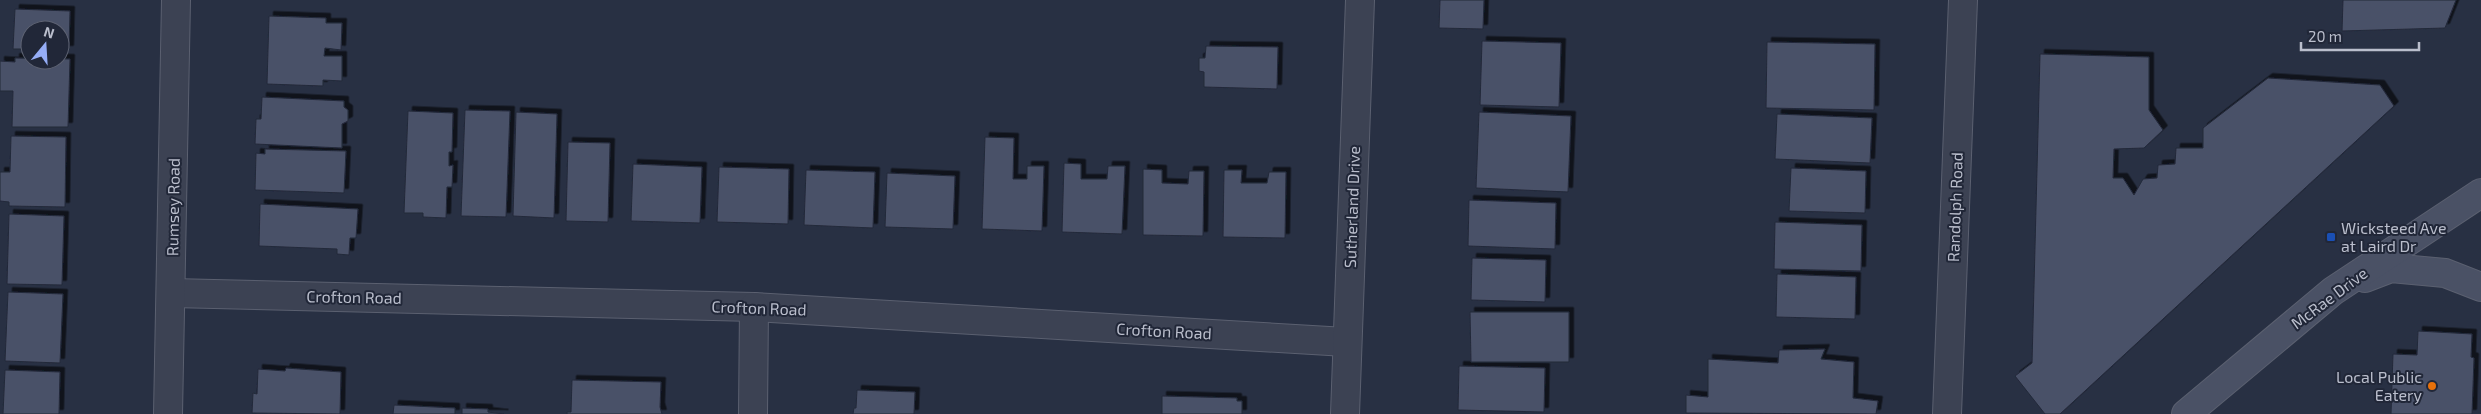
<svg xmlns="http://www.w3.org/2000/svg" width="2481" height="414" viewBox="0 0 2481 414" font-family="'Exo 2',sans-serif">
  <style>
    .building { fill: #4a5167; stroke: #23293a; filter: url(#shadow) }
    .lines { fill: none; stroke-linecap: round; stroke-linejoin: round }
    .street-casing { stroke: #5b6070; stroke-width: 30 }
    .secondary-casing { stroke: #5b6070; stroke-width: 30 }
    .street { stroke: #3c4253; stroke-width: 28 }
    .secondary { stroke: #4a5165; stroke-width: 28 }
    .transit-dot { fill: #1a4fb4; stroke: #212738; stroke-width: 2 }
    .food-dot { fill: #e8710a; stroke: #212738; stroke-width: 2 }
    .labels { text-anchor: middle; stroke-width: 4; stroke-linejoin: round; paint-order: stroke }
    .street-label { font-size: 16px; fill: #babecc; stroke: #212738 }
    .poi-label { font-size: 16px; fill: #babecc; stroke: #212738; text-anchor: start }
  </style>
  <defs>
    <filter id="shadow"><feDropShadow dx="4.5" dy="-4.5" stdDeviation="0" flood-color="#0009"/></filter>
  </defs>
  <rect width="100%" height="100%" fill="#283043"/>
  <g class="building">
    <path d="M1440 0H1484L1483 29 1439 28Z"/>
    <path d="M2343 0H2456L2445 28 2342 31Z"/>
    <path d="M15 9 70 11 69 50H60V30H30V49H13Z"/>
    <path d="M269 16 326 18V23H342L341 50 325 48 324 56H342V81L323 80V86L267 84Z"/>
    <path d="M1482 41 1561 43 1559 107 1480 105Z"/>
    <path d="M1767 42 1875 44 1874 110 1766 108Z"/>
    <path d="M1206 46 1278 47 1277 89 1204 87V72L1199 71V58H1205Z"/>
    <path d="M2040 54 2149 57V110L2163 130 2144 148 2114 149 2113 178H2123L2134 195 2143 179 2157 178 2158 165 2175 164 2176 148H2203V128L2268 78 2380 85 2394 106 2060 414H2045L2015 376 2032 363Z"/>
    <path d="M15 58 70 59 68 127H12L13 91H0V61L15 62Z"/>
    <path d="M262 97 344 101V107L348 110V121L342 124V148L255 144 256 119H261Z"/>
    <path d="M465 110 510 111 506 217 461 216Z"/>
    <path d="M408 111 453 113 452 152H449V166L453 165 452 187H447L446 218 423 217V213H404Z"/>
    <path d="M516 112 557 114 554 218 513 216Z"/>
    <path d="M1479 112 1571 116 1568 192 1476 188Z"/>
    <path d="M1777 114 1872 118 1870 163 1775 159Z"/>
    <path d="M11 136 66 137 65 207 9 206V202L0 201V172H10Z"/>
    <path d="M985 137 1014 138 1013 179H1027V166H1044L1042 231 982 229Z"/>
    <path d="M568 142 610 143 608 222 566 221Z"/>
    <path d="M265 149 346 151 344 193 255 190 256 153 265 154Z"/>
    <path d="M1064 163 1081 164V179H1107L1108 166H1125L1122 234 1062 232Z"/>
    <path d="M633 164 702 167 700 223 631 221Z"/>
    <path d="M719 167 789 169 788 224 717 222Z"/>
    <path d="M1791 168 1866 171 1865 213 1789 211Z"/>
    <path d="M1143 169 1162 170V183L1188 184 1189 171H1204L1203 236 1143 235Z"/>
    <path d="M806 170 875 172 873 228 804 225Z"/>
    <path d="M1224 170H1242L1241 183H1267L1269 172H1286L1285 238 1223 237Z"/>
    <path d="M887 173 955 176 953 229 885 227Z"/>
    <path d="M1469 200 1556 203 1555 249 1468 246Z"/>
    <path d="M260 204 358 209 356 238H350L349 255 337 254V249L259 246Z"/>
    <path d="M9 214 64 216 62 285 7 284Z"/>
    <path d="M1775 222 1862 225 1861 271 1774 269Z"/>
    <path d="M1472 258 1546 260 1545 302 1471 300Z"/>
    <path d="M1777 274 1856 277 1855 319 1776 317Z"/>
    <path d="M8 292 63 294 60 363 5 361Z"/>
    <path d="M1470 312H1569V362H1471Z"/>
    <path d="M2418 331 2472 334 2471 357 2474 358 2472 414H2391L2393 354 2417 355Z"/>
    <path d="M1825 349 1821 359 1854 362 1853 398 1878 401 1876 414 1686 413V395L1708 397V359L1778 363 1779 350Z"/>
    <path d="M1459 366 1545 368 1544 412 1458 410Z"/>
    <path d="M286 368 341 372 340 414 252 413 253 393 257 394 258 369 285 371Z"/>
    <path d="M5 370 60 372 59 414H3Z"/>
    <path d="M572 380 661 382 660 407 662 414H567V412H571Z"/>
    <path d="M857 390 915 392 914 414H853L854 408H856Z"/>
    <path d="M1162 396 1237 398V401H1242V414H1162Z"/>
    <path d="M394 405 455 408V414H393Z"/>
    <path d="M462 408 488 409V412L504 414H462Z"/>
  </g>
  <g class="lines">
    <defs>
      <g id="street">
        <path d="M172 293 754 307 1346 342"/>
        <path d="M168 414 176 0"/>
        <path d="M753 414 754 307"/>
        <path d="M1345 414 1360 0"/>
        <path d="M1947 414 1963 0"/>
      </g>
      <g id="secondary">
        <path d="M2365 278 2391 268 2445 273 2481 287"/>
        <path d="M2186 414 2333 291 2481 193"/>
      </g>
    </defs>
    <use href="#street" class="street-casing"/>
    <use href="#secondary" class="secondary-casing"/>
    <use href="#street" class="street"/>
    <use href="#secondary" class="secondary"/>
  </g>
  <rect class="transit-dot" x="2326" y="232" width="10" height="10" rx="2.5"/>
  <circle class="food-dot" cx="2432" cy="386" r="5"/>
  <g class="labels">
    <g class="street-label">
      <text transform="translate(173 207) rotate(-89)" y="6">Rumsey Road</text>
      <text transform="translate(1352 207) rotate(-88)" y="6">Sutherland Drive</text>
      <text transform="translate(1955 207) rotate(-88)" y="6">Randolph Road</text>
      <text transform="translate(354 297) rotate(1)" y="6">Crofton Road</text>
      <text transform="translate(2329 298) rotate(-37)" y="6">McRae Drive</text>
      <text transform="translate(759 308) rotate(2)" y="6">Crofton Road</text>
      <text transform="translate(1164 331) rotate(3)" y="6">Crofton Road</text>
    </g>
    <g class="poi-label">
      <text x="2341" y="234">Wicksteed Ave<tspan x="2341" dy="18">at Laird Dr</tspan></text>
      <text x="2422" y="383" text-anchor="end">Local Public<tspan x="2422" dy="18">Eatery</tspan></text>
    </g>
  </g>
  <g transform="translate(45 45) rotate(18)"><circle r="24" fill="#212738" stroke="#5e6373"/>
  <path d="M0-4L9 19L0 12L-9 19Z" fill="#95adf6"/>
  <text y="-8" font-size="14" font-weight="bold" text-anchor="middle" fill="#babecc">N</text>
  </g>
  <path d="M2301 42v8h118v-8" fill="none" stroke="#babecc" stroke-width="2.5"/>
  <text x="2308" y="42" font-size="15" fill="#babecc" stroke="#212738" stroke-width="4" paint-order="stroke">20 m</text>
</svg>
